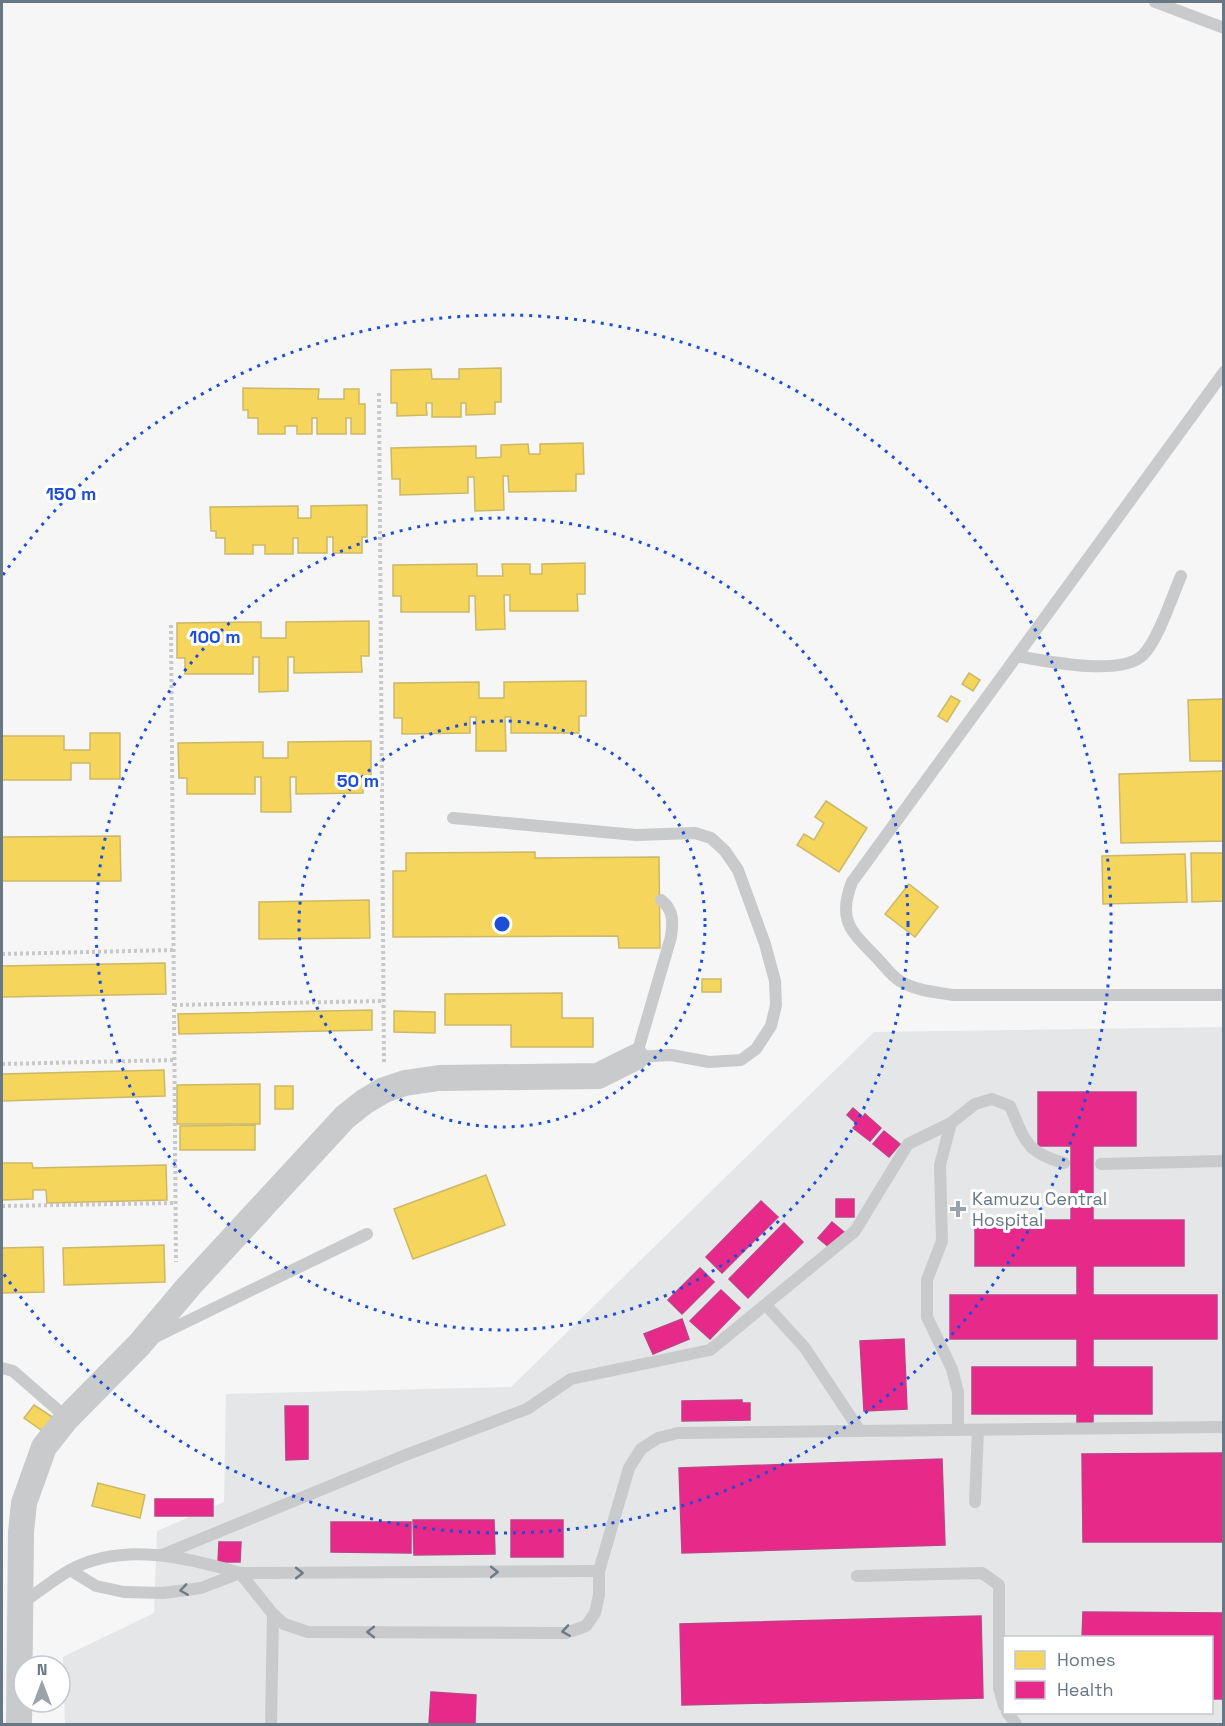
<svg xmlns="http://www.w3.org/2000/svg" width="1225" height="1726" viewBox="0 0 1225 1726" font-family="'Space Grotesk',sans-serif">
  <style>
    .built { fill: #e5e6e7; fill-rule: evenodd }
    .homes { fill: #f6d55c; stroke: #cbb968; stroke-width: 1.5 }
    .health { fill: #e7298a; stroke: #c14088; stroke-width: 1.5 }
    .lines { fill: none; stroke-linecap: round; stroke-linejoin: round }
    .path { stroke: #c6c8c9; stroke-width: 4; stroke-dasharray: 3 3; stroke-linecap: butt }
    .service { stroke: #c9cacb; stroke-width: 12 }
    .minor { stroke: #c9cacb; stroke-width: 26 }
    .oneway { stroke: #6d7b88 }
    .ring { fill: none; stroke: #1d4ed8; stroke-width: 3; stroke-dasharray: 3 6 }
    .poi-dot { fill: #9aa3ac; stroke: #fff; stroke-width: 2 }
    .labels { text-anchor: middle; stroke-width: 6; stroke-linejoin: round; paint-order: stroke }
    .poi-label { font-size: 18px; fill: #687784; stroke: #fff; text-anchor: start }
    .centre { fill: #1d4ed8; stroke: #fff; stroke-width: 3 }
    .ring-label { font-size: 18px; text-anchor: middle; font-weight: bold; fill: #1d4ed8; stroke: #fff; stroke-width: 6; stroke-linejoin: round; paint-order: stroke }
  </style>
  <rect width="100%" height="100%" fill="#f6f6f6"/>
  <path class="built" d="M1223 1027V1724H65L63 1657 154 1613 157 1531 224 1502 226 1394 511 1387 874 1032ZM1004 1638H1212V1712H1004Z"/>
  <g class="homes">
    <path d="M501 368V402H495V414L466 415V403H461V417H432V403H426L427 415 397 416V403H391V370L431 369 432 379H459V369Z"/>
    <path d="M243 388 319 389 318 399H344V389H359V404H365V434H351V418H346V434H317V418H312V434H297V426H285V434H258V418H248V410H243Z"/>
    <path d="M583 443 584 474H576V491L509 492 508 476H503L504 510 475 511 474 477H468V493L400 495V479H392L391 448 476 446V458L501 457V445L528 444 529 454H540V444Z"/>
    <path d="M367 505V537H362V553H333V537H327V553H298V538H293V554H265V545H253V554H225V538H216V531H211L210 507 298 506V518H311V506Z"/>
    <path d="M585 563V594H577L578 611H510V595H504L505 629 476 630 475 596H469V612H401V596H393V565L477 564V576H503L502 564H530V574H542V564Z"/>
    <path d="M369 621V656H361L362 672 294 673V657H288V691L259 692V657H253V674H185V658H177V623L261 622V638H286V622Z"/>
    <path d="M969 673 980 680 973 691 962 684Z"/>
    <path d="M586 681V716H579V733H511V717H505L506 751H476V717H470V733L402 734V718H394V683L479 682V698H504V682Z"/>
    <path d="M951 696 960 701 947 722 938 716Z"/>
    <path d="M1224 699V761H1190L1188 700Z"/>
    <path d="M90 733H120V779H90V763H71V780H2V736H64V750H90Z"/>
    <path d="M371 741V776H363V793L296 794V777H290L291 812H261V777H255V794H187V778H179L178 743 263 742V758H288V742Z"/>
    <path d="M1224 771V841L1121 843 1119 774Z"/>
    <path d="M826 801 867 828 839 872 797 845 804 834 814 840 824 823 815 817Z"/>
    <path d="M120 836 121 881H2V837Z"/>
    <path d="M535 852V858L659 857 660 948H619L618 936 393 937V871H406V853Z"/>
    <path d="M1191 853H1224V901L1192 902Z"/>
    <path d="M1185 854 1187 902 1103 904 1102 856Z"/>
    <path d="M909 884 938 907 915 937 885 914Z"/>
    <path d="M369 900 370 938 259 939V902Z"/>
    <path d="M165 963 166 994 2 997V966Z"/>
    <rect x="702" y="979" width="19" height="13"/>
    <path d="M562 993V1018H593V1047H511V1025H445V994Z"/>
    <path d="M372 1010V1030L179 1034 178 1014Z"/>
    <path d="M394 1011 435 1012V1033L394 1032Z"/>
    <path d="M164 1070 165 1096 2 1101V1074Z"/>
    <path d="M260 1084V1124H177V1085Z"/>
    <rect x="275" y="1086" width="18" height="23"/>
    <path d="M255 1125V1150H180V1126Z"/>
    <path d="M2 1163H32L33 1168 166 1165 167 1200 47 1203 46 1190H33V1199L2 1200Z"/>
    <path d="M486 1175 505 1225 413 1259 394 1209Z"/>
    <path d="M164 1245 165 1282 64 1285 63 1248Z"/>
    <path d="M43 1247 44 1292 2 1293V1248Z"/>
    <path d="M34 1405 54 1418 44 1432 24 1418Z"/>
    <path d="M98 1483 145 1495 140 1518 92 1506Z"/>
  </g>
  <g class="health">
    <path d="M1038 1092H1136V1146H1093V1220H1184V1266H1093V1295H1217V1339H1093V1367H1152V1414H1093V1423H1077V1414H972V1367H1077V1339H950V1295H1077V1266H975V1220H1071V1146H1038Z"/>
    <path d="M853 1108 863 1117 865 1114 881 1128 870 1141 853 1128 857 1124 847 1115Z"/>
    <path d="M884 1131 900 1144 889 1157 873 1144Z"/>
    <rect x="836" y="1199" width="18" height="18"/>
    <path d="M761 1201 778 1217 722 1273 706 1257Z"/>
    <path d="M832 1222 844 1232 830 1248 818 1238Z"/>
    <path d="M784 1223 803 1242 748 1298 729 1279Z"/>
    <path d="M700 1268 714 1282 682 1314 668 1300Z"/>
    <path d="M721 1290 740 1308 710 1339 690 1321Z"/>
    <path d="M682 1319 689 1339 653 1354 644 1334Z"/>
    <path d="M904 1339 907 1409 864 1411 860 1341Z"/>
    <path d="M742 1400V1403H750V1420L682 1421V1401Z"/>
    <path d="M285 1406H308V1459L286 1460Z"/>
    <path d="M1224 1453V1542H1083L1082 1454Z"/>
    <path d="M942 1459 945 1545 682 1553 679 1468Z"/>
    <rect x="155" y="1499" width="58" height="17"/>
    <path d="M413 1520H494L495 1554 414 1555Z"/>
    <rect x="511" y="1520" width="52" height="37"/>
    <path d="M331 1522H411V1553L331 1552Z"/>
    <path d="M219 1542H241L240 1562H218Z"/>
    <path d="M1083 1612 1224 1613V1699H1212V1638H1082Z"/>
    <path d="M981 1616 983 1698 682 1705 680 1624Z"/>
    <path d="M431 1692 476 1695 475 1724H429Z"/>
  </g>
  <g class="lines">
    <g class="path">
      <path d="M379 393 384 1063"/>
      <path d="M171 625 176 1262"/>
      <path d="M2 954 174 950"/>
      <path d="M174 1005 383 1001"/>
      <path d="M2 1064 175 1060"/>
      <path d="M2 1206 176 1203"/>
    </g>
    <g class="service">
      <path d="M1155 2 1224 28"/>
      <path d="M1224 372 852 882C837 921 851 931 877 958 884 965 891 976 900 981 916 991 936 992 953 995H1224"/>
      <path d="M1017 656C1045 661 1121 677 1143 655 1158 640 1172 597 1181 576"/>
      <path d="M453 818 636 835 695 833 711 838 725 851 738 870 765 944 775 981 776 1005 771 1026 756 1049 741 1060 709 1062 671 1055 636 1057 671 937C673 922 674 910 661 900"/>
      <path d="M951 1123 940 1165 942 1241 927 1280V1317L952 1369 958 1392V1430"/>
      <path d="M1101 1164 1224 1161"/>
      <path d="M766 1305 805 1348 860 1431"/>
      <path d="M153 1338 367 1234"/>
      <path d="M2 1368 13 1371 67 1418"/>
      <path d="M975 1502 978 1430"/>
      <path d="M162 1555 403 1456 527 1409 571 1379 710 1350 855 1231 908 1144 951 1123 975 1104 992 1099 1010 1106C1025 1140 1025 1152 1064 1163"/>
      <path d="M70 1570 96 1586 124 1592 163 1593 201 1588 240 1573"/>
      <path d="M240 1573 273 1614 284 1624 308 1632 566 1633 586 1626 595 1613 599 1595V1571L629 1468 641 1449 658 1438 678 1433 1224 1427"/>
      <path d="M857 1576 982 1573 999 1585V1688L1004 1706"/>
      <path d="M21 1604C37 1593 53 1580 70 1570 123 1542 186 1557 240 1573L599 1571"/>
      <path d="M1007 1712 1016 1724"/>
      <path d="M271 1724 273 1614"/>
    </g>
    <path class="minor" d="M19 1724 21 1532 24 1503 44 1447 67 1418 139 1345 189 1286 345 1117 364 1102 384 1090 405 1083 439 1078 598 1076 636 1057"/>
  </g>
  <defs><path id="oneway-chevron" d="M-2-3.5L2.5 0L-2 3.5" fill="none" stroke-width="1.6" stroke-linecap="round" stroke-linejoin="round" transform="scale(1.5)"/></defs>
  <g class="oneway">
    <use href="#oneway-chevron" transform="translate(494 1572)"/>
    <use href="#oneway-chevron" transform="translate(299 1573)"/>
    <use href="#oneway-chevron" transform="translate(184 1590) rotate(172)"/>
    <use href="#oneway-chevron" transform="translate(566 1631) rotate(171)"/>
    <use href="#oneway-chevron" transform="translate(371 1632) rotate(-180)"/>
  </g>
  <g class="ring">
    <circle cx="502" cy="924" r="203"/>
    <circle cx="502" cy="924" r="406"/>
    <path d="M3 575A609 609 0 1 1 3 1273"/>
  </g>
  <path class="poi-dot" d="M955 1200h6v6h6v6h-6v6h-6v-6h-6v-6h6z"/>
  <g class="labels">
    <g class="poi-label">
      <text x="972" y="1205">Kamuzu Central<tspan x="972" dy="21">Hospital</tspan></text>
    </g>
  </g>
  <circle cx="502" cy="924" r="9" class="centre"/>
  <g class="ring-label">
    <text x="71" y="500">150 m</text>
    <text x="215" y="643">100 m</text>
    <text x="358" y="787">50 m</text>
  </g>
  <rect width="1225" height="1726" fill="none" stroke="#687784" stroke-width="6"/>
  <rect x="1003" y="1636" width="210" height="78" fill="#ffffff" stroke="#c3c9ce" stroke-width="1.5"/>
  <rect x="1015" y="1651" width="30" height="18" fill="#f6d55c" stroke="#c3c9ce" stroke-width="1.5"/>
  <text x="1057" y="1666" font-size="18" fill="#687784">Homes</text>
  <rect x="1015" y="1681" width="30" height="18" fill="#e7298a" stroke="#c3c9ce" stroke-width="1.5"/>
  <text x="1057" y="1696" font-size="18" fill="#687784">Health</text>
  <g transform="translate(42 1684)"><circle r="28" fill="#ffffff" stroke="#c3c9ce" stroke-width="1.5"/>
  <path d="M0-4.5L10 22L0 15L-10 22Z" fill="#9aa3ac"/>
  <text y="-9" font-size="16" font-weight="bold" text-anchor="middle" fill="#687784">N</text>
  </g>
</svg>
